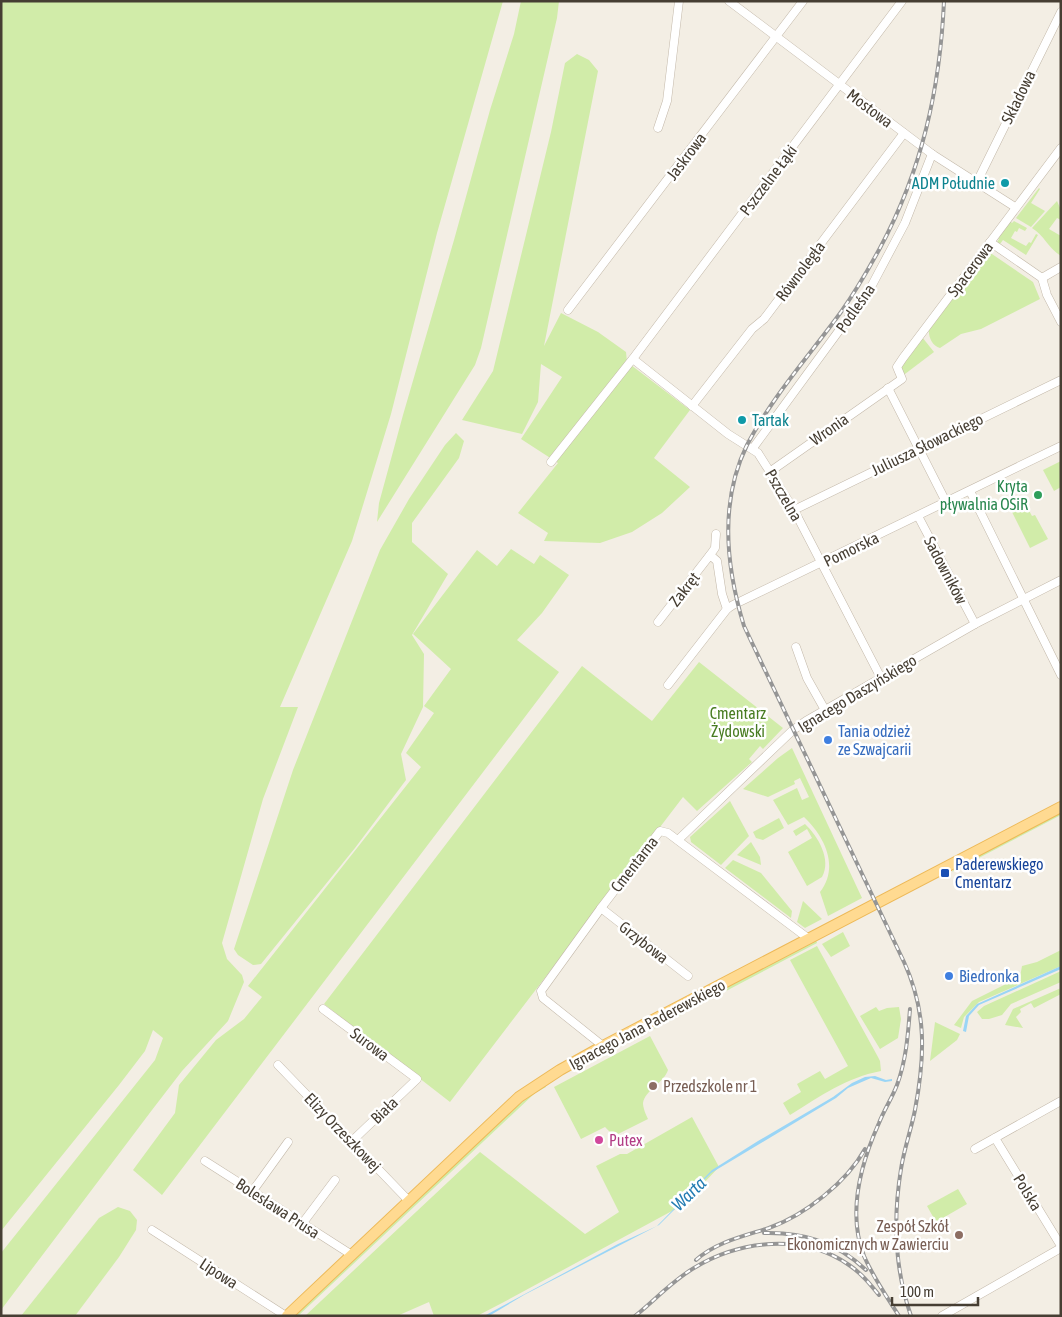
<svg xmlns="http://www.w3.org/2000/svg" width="1062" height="1317" viewBox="0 0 1062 1317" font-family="'Asap Condensed',sans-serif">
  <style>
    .green { fill: #d1eca9 }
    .water { fill: #9ad5f6 }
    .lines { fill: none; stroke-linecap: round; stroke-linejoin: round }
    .minor-casing { stroke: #c3b8a9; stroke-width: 9 }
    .major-casing { stroke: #edb958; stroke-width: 12 }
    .minor { stroke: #fff; stroke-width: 8 }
    .major { stroke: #ffda91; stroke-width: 10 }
    .rail-casing { stroke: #959595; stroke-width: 4 }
    .rail { stroke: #fff; stroke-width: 2; stroke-dasharray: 5.5; stroke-linecap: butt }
    .culture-dot { fill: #0f9aa8; stroke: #fff; stroke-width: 2 }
    .leisure-dot { fill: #2e9e5b; stroke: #fff; stroke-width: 2 }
    .shop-dot { fill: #3f7fe0; stroke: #fff; stroke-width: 2 }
    .transit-dot { fill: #1a4fb4; stroke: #fff; stroke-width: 2 }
    .education-dot { fill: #8d6e63; stroke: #fff; stroke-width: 2 }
    .hotel-dot { fill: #d1479c; stroke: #fff; stroke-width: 2 }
    .labels { text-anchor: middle; stroke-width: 5; stroke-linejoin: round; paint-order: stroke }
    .street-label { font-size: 16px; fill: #463e33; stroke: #fff }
    .culture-label { font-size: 16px; fill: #0d838f; stroke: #fff; text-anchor: end }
    .leisure-label { font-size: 16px; fill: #27864d; stroke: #fff; text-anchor: end }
    .park-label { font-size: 16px; fill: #487c22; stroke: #fff }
    .shop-label { font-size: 16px; fill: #366cbe; stroke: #fff; text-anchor: start }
    .transit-label { font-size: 16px; fill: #164399; stroke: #fff; text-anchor: start }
    .education-label { font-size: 16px; fill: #785e54; stroke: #fff; text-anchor: start }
    .hotel-label { font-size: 16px; fill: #b23c85; stroke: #fff; text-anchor: start }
    .water-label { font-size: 18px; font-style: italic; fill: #237cb2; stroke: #fff }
  </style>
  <rect width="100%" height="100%" fill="#f3eee4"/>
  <g class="green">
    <path d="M1 1H503L437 233 391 414 352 541 280 707H298L263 799 222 943 227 959 242 975 244 982 228 1021 182 1071 152 1110 1 1310V1253L155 1060 163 1038 153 1030 145 1051 119 1085 1 1231Z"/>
    <path d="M521 1H559L557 18 481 348 475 365 377 522 379 503 403 415 454 240 490 110 514 34Z"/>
    <path d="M577 54 589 60 598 71 544 346 561 313 598 332 626 352 627 362 690 410 654 458 690 487 662 513 632 532 600 543 544 541 548 533 518 513 558 463 521 439 562 377 541 364 538 402 522 434 462 420 493 371 551 132 565 63Z"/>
    <path d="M1039 188 1040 189 1031 203 1045 211 1031 227 1016 218Z"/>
    <path d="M1057 201 1061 210V220L1057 218 1049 229 1061 236V256C1048 248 1044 235 1032 228Z"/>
    <path d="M1010 221 1012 223 1014 221 1027 228 1025 231 1019 228 1017 232 1015 231 1011 238 1026 246 1029 242 1031 243 1036 234 1038 235 1026 255 1003 240 1000 244 997 242 999 239 998 238Z"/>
    <path d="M989 252 1033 282 1040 299 981 329 961 334 940 348C932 346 928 336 929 329Z"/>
    <path d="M922 337 934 352 901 377 900 365Z"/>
    <path d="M456 433 464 441 459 458 412 523V542L448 574 412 635 424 654 423 707 401 754 406 780 355 848 261 964 253 965 238 955 234 949 293 770 380 550 409 499 445 445Z"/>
    <path d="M1061 461V487L1054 491 1043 470Z"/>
    <path d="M1026 505 1032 516 1035 515 1048 539 1030 548 1012 512Z"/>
    <path d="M511 549 534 564 540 555 569 575 542 613 517 640 559 672 162 1195 133 1170 175 1113 179 1085 216 1040 244 1019 262 997 248 986 421 767 406 753 434 713 424 706 451 669 413 634 477 550 497 566Z"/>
    <path d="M699 662 783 728 763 749 760 746 749 759 752 762 697 811 683 797 450 1102 324 1004 582 666 652 721Z"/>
    <path d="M792 748 862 898 828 916 820 892C840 866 824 836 804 817L788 825 773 800 797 788 802 800 809 797 800 778 794 781 795 784 768 797 743 789 778 758Z"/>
    <path d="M730 801 749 836 721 865 691 842 690 837Z"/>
    <path d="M1061 813V815L952 872 955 868Z"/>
    <path d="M779 818 784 828 763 840 756 838 753 832Z"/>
    <path d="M805 824C818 836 832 860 822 877L807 886 788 852 812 838 807 829 796 836 793 831Z"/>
    <path d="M751 842 760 857 761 865 737 855Z"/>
    <path d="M733 860 761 873 792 911 791 918 725 868Z"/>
    <path d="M803 901 822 919 805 928 797 922Z"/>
    <path d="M843 932 850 946 831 957 822 944Z"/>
    <path d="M816 940 817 943 654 1029 657 1024Z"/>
    <path d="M817 946 878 1057 880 1061 881 1071C845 1078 821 1096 790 1115L783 1103 801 1092 797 1084 820 1071 825 1079 848 1066 790 960Z"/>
    <path d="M1061 950V966L979 1002 964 1017 961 1028 954 1025 972 1001 1020 977 1022 966 1037 962Z"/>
    <path d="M1061 971V982L1011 1004 1002 1015 989 1019H982L977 1012 984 1006Z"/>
    <path d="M1061 988V994L1034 1008 1031 1003 1020 1009 1021 1012 1016 1017 1023 1028 1005 1025 1013 1009Z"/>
    <path d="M876 1007 879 1011 887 1008 899 1007 901 1019 898 1038 880 1049 860 1016Z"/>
    <path d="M935 1022 960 1034 957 1040 930 1061Z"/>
    <path d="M650 1036 668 1070C664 1083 645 1090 643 1103 643 1108 646 1115 648 1119L614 1136 605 1127 581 1139 554 1087Z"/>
    <path d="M545 1085 546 1087 535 1093 298 1316H294L515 1107Z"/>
    <path d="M692 1117 719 1167 683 1205 502 1303 477 1316H434L429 1302 397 1316H305L480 1152 585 1234 619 1212 596 1166 620 1154H627Z"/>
    <path d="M958 1189 967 1204 936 1222 927 1206Z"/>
    <path d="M118 1207 130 1211 137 1220 136 1230 119 1257 75 1316H21L99 1218Z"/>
  </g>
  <g class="water">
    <path d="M1061 966V969L979 1005 969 1016 966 1032 963 1031 966 1016 977 1004Z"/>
    <path d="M875 1076 886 1080 892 1079V1081L885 1082 871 1078 848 1088 836 1098 711 1173 659 1225 524 1295 489 1316H484L618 1244 657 1226 712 1170 758 1141 833 1097 852 1083 865 1077Z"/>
  </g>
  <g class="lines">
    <defs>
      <g id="minor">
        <path d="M729 1 932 154 1015 207"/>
        <path d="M658 128 667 101 679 1"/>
        <path d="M977 182 1061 12"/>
        <path d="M990 242 1042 278 1061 267"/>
        <path d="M1042 278 1047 295 1061 322"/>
        <path d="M568 310 803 1"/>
        <path d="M633 359 728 434 758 453 794 510 881 678"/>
        <path d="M888 388 946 502"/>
        <path d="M692 406 752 329 764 319 904 133"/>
        <path d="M753 448 871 287 905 223 932 154"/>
        <path d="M551 462 635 356 902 1"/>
        <path d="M771 471 902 379 897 367 903 358 1061 148"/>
        <path d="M970 491 1061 675"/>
        <path d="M794 510 1061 380"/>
        <path d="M918 516 975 624"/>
        <path d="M710 555 715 548 716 534"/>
        <path d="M658 622 710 555 717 561 722 594 727 609"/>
        <path d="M796 647 807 678 825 710"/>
        <path d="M668 685 727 609 733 605 1061 446"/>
        <path d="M678 840 793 730 806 721 975 624 1061 580"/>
        <path d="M601 908 688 976"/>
        <path d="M323 1009 417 1079 352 1141"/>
        <path d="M603 1046 543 998 541 991 601 908 660 831 668 833 809 939"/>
        <path d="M278 1065 408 1200"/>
        <path d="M995 1138 1061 1246"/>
        <path d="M975 1149 1061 1101"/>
        <path d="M205 1161 352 1255"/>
        <path d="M252 1192 288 1142"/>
        <path d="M302 1224 335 1180"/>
        <path d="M152 1230 286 1316"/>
        <path d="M942 1316 1061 1248"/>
      </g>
      <path id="major" d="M287 1316 519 1097 560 1070 603 1046 1061 807"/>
    </defs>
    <use href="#minor" class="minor-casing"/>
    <use href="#major" class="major-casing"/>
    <use href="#minor" class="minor"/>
    <use href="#major" class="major"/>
    <defs>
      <g id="rail">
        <path d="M764 1233C804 1232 836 1242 866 1270"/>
        <path d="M696 1260C716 1242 744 1236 769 1228 805 1215 847 1182 865 1149"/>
        <path d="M635 1316C655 1300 672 1281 694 1268 740 1240 803 1233 849 1265 861 1273 870 1284 879 1295"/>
        <path d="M899 1316C887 1297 873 1277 864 1256 847 1213 861 1163 879 1123 884 1110 892 1098 897 1085 906 1061 908 1035 910 1009"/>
        <path d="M911 1316C895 1270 893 1218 901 1169 904 1149 911 1130 915 1110 925 1057 927 1012 904 962L744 626C726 567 719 502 747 445 772 397 809 356 841 312 855 292 868 270 880 248 922 170 940 89 944 1"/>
      </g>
    </defs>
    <use href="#rail" class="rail-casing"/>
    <use href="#rail" class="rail"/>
  </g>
  <g class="culture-dot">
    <circle cx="1005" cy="183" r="5"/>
    <circle cx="742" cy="420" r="5"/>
  </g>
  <circle class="leisure-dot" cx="1038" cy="495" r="5"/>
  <g class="shop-dot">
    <circle cx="828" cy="740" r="5"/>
    <circle cx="949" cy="976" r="5"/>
  </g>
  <rect class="transit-dot" x="940" y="868" width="10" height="10" rx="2.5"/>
  <g class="education-dot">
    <circle cx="653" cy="1086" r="5"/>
    <circle cx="959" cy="1235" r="5"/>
  </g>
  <circle class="hotel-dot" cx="599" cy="1140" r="5"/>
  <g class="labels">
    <g class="street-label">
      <text transform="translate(1018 97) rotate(-64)" y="6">Składowa</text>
      <text transform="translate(870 108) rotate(37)" y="6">Mostowa</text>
      <text transform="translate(686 156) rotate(-53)" y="6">Jaskrowa</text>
      <text transform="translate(768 180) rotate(-53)" y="6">Pszczelne Łąki</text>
      <text transform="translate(970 269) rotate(-53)" y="6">Spacerowa</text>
      <text transform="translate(800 271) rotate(-53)" y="6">Równoległa</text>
      <text transform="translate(855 308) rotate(-55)" y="6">Podleśna</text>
      <text transform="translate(829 429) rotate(-35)" y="6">Wronia</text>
      <text transform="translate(927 444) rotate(-26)" y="6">Juliusza Słowackiego</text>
      <text transform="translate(784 495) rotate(60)" y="6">Pszczelna</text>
      <text transform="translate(851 549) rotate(-26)" y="6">Pomorska</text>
      <text transform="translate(946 570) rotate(62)" y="6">Sadowników</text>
      <text transform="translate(684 589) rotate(-52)" y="6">Zakręt</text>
      <text transform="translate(857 693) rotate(-31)" y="6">Ignacego Daszyńskiego</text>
      <text transform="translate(634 864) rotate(-52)" y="6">Cmentarna</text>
      <text transform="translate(644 942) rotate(38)" y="6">Grzybowa</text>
      <text transform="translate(647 1024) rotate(-28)" y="6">Ignacego Jana Paderewskiego</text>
      <text transform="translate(370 1044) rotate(37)" y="6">Surowa</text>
      <text transform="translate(384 1110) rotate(-44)" y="6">Biała</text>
      <text transform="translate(343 1132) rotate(46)" y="6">Elizy Orzeszkowej</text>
      <text transform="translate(1028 1192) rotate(59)" y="6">Polska</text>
      <text transform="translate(278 1208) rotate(33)" y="6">Bolesława Prusa</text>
      <text transform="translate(219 1273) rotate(33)" y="6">Lipowa</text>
    </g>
    <g class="culture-label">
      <text x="995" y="189">ADM Południe</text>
      <text x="752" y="426" text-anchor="start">Tartak</text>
    </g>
    <g class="leisure-label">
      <text x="1028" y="492">Kryta<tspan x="1028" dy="18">pływalnia OSiR</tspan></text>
    </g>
    <g class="park-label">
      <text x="738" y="719">Cmentarz<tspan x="738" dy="18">Żydowski</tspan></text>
    </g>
    <g class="shop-label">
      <text x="838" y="737">Tania odzież<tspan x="838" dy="18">ze Szwajcarii</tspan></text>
      <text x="959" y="982">Biedronka</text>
    </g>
    <g class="transit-label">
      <text x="955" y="870">Paderewskiego<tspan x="955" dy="18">Cmentarz</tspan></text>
    </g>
    <g class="education-label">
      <text x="663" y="1092">Przedszkole nr 1</text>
      <text x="949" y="1232" text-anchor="end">Zespół Szkół<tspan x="949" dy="18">Ekonomicznych w Zawierciu</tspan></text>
    </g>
    <g class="hotel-label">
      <text x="609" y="1146">Putex</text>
    </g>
    <g class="water-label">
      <text transform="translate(689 1194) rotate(-44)" y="6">Warta</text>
    </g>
  </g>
  <rect width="1062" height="1317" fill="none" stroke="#463e33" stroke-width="5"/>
  <path d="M892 1297v8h86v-8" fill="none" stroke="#463e33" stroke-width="2.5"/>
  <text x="900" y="1297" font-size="15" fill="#463e33" stroke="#ffffff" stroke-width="4" paint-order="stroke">100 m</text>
</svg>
